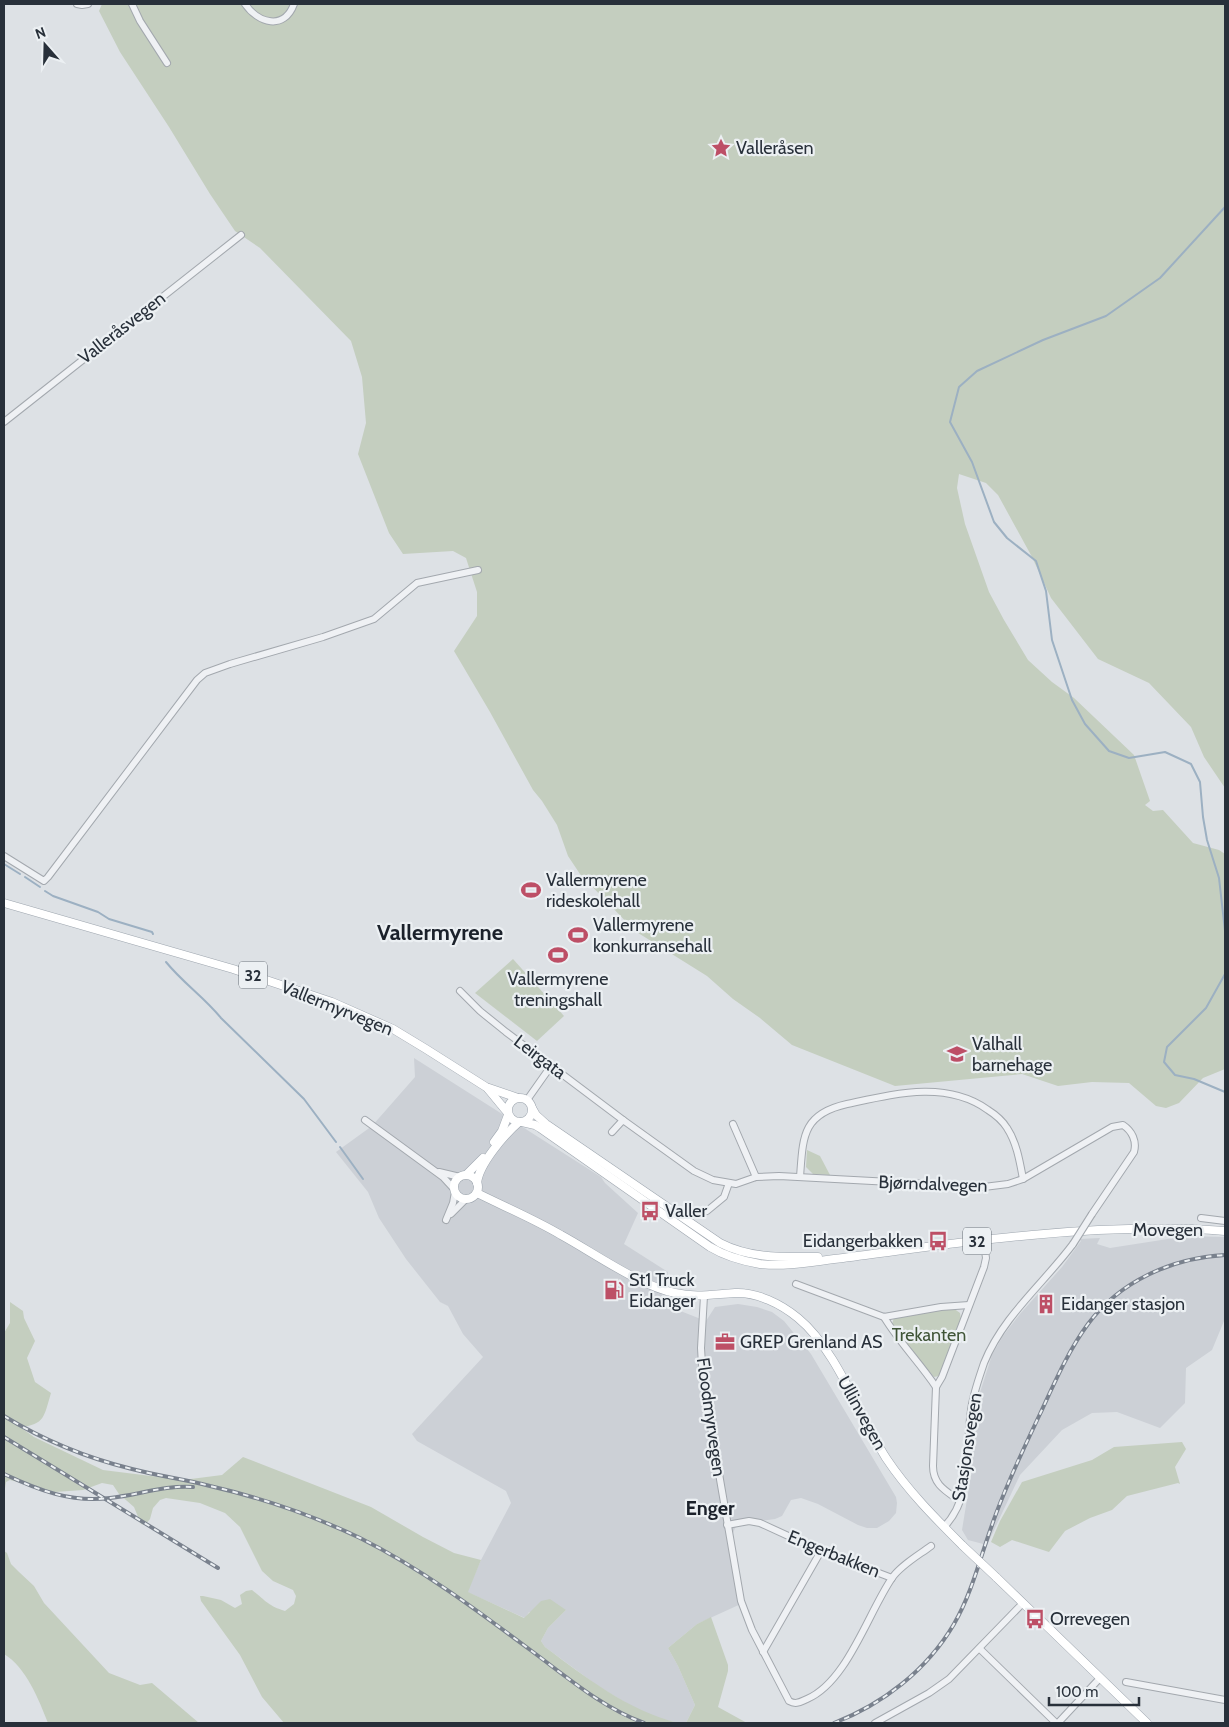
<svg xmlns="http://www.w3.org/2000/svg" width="1229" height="1727" viewBox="0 0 1229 1727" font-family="Cabin,sans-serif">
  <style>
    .built { fill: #ccd0d6 }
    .green { fill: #c4cebf }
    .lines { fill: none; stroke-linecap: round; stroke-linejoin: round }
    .stream { stroke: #9cb0c2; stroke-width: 2 }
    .minor-casing { stroke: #a3a8ae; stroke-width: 8 }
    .major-casing { stroke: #9ea6af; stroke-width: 9 }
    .minor { stroke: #eff1f4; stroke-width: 6 }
    .major { stroke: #fff; stroke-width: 8 }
    .rail-casing { stroke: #79818d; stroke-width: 4 }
    .rail { stroke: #ecf0f3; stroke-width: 2; stroke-dasharray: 5.5; stroke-linecap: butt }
    .minor-bridge-casing { stroke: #a3a8ae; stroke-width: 8; stroke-linecap: butt }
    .major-bridge-casing { stroke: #9ea6af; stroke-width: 9; stroke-linecap: butt }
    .minor-bridge { stroke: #eff1f4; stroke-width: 6 }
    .major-bridge { stroke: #fff; stroke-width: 8 }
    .labels { text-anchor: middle; stroke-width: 4.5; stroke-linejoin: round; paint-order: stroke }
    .shield { fill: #ecf0f3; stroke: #636a72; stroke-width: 1 }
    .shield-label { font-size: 16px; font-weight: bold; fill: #28303a }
    .poi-label { font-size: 18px; fill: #28303a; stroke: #ecf0f3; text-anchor: start }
    .street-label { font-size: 18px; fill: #28303a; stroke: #ecf0f3 }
    .park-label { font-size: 18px; fill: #3f5437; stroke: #ecf0f3 }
    .quarter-label { font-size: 20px; font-weight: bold; fill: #1b212b; stroke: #ecf0f3 }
    .district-label { font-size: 22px; font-weight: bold; fill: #1b212b; stroke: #ecf0f3 }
  </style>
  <rect width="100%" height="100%" fill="#dde1e5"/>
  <g class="built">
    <path d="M414 1058 601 1177 605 1183 638 1213 624 1244 668 1272 660 1303 706 1321 715 1307 738 1304 757 1307 772 1312 784 1321 811 1354 896 1497 897 1503 896 1513 889 1521 877 1528H867L858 1525 818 1504 801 1498 791 1500 782 1516 775 1519 746 1523 739 1525 735 1528 732 1536 743 1603 697 1624 668 1648 678 1666 695 1705 686 1723H678L658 1718 636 1709 598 1686 545 1647 541 1641 548 1628 566 1610 529 1612 525 1618 467 1592 481 1560 511 1503 506 1491 417 1441 412 1434 483 1357 463 1334 448 1306 440 1302 406 1259 379 1218 368 1192 336 1152 372 1126 415 1077Z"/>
    <path d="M1187 1236 1225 1237V1305L1224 1321 1212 1350 1186 1368 1185 1403 1160 1428 1117 1412 1092 1413 1062 1430 1020 1475 987 1545 968 1540 962 1530 969 1487 975 1408 992 1355 1003 1336 1020 1314 1062 1267 1081 1241 1079 1239 1100 1238 1097 1244 1110 1248Z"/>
  </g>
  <g class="green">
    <path d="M102 4H1225V788L1204 757 1191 727 1149 683 1098 659 1051 598 1032 557 998 495 986 483 959 474 957 488 965 524 989 592 1004 620 1028 660 1052 682 1074 698 1134 755 1150 801 1145 805 1153 811 1163 810 1193 843 1219 850 1225 854V1069L1203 1078 1179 1103 1166 1108 1156 1106 1129 1083 1092 1082 1058 1086 1022 1074 895 1086 792 1045 760 1018 733 999 707 976 635 931 580 874 568 856 557 825 542 801 533 790 490 712 454 651 477 616V592L466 558 453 551 403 554 389 533 358 454 366 423 362 377 351 341 260 248 235 231 210 194 169 127 120 52 99 11Z"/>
    <path d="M513 959 564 1016 537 1041 475 993Z"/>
    <path d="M807 1150 820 1156 830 1175 813 1174 806 1167Z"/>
    <path d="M10 1302 23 1311 24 1318 35 1341 27 1358 35 1382 51 1393C44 1416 45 1425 20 1427L34 1437 103 1470 183 1480 222 1475 243 1457 371 1507 423 1537 454 1553 481 1560 468 1592 524 1618 541 1601 550 1599 566 1610 548 1628 541 1641 545 1647C587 1678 627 1710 678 1723H284L262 1697 240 1655 201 1601 200 1596H203L221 1600 235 1608 242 1604 240 1595 246 1591 252 1590C265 1600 268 1606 285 1611L294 1604 296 1596 293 1590 273 1581 262 1571 240 1527 225 1513 200 1503 166 1498 160 1500 153 1508 150 1519 145 1525 141 1524 134 1507 119 1494 113 1485 102 1483 83 1490 55 1492 10 1480 6 1482 4 1495V1333L10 1323Z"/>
    <path d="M953 1308 960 1313 961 1320 939 1376 934 1377 893 1328 892 1324 894 1318Z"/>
    <path d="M1182 1442 1186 1449 1175 1467 1180 1484 1178 1483 1127 1496 1112 1510 1090 1518 1065 1531 1049 1552 1012 1540 1000 1547 991 1542 1000 1521 1022 1482 1092 1460 1114 1447Z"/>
    <path d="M4 1551 7 1553 11 1564 19 1572 34 1586 44 1603 109 1673 140 1685 152 1683 199 1723H48C39 1700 26 1667 4 1654Z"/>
    <path d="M711 1617 728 1665V1671L718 1707 747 1723H686L695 1705 678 1666 668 1648 697 1624Z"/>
  </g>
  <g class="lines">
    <g class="stream">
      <path d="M1225 207 1160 278 1106 316 1043 340 977 371 959 387 950 422 972 462 994 522 1007 538 1036 561 1046 591 1052 640 1072 700 1085 724 1109 751 1129 758 1165 752 1191 764 1200 782 1203 817 1207 840 1219 878 1225 931"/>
      <path d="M4 864 20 874"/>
      <path d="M25 877 40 887"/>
      <path d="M45 891 53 896 98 912 109 919 152 932 153 934"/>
      <path d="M166 962C183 983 204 997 221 1018L304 1099 336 1142"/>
      <path d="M1225 974 1206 1008 1167 1047 1164 1062 1175 1075 1194 1079 1225 1092"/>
      <path d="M340 1147 363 1179"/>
    </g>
    <defs>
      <g id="minor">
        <path d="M77 4 82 5 88 4"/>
        <path d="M132 4 140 21 167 63"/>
        <path d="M245 4C258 23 284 31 294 4"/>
        <path d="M4 422 241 235"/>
        <path d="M4 856 44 881 48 877 197 680 205 673 230 664 323 637 374 619 417 583 478 570"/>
        <path d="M460 991 480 1011 506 1032 623 1120"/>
        <path d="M527 1100 551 1066"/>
        <path d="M365 1120 443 1177 454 1189"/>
        <path d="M733 1124 756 1177"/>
        <path d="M612 1132 623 1120 694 1171 713 1180 736 1184 756 1177 779 1176 984 1187 1008 1184 1023 1179 1112 1127 1123 1125C1132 1131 1137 1141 1134 1152L1092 1214"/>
        <path d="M439 1172 460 1177"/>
        <path d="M800 1177C803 1137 802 1114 847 1104 894 1094 946 1080 988 1110 996 1115 1002 1120 1007 1128 1017 1143 1020 1163 1023 1179"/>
        <path d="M707 1211 724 1197 729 1183"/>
        <path d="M451 1214 466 1199"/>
        <path d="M1201 1218 1225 1221"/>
        <path d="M446 1220 453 1203 455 1192"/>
        <path d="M796 1284 884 1317 941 1307 969 1305"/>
        <path d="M704 1296 701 1348 703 1381 741 1601 752 1630 789 1701C796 1705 800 1702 807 1699 847 1682 868 1613 892 1578 901 1565 919 1555 931 1546"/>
        <path d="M884 1317C899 1342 920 1363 936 1387"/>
        <path d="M960 1501C946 1491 933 1485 933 1466L936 1387 942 1377 984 1267 986 1258 985 1251"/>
        <path d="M727 1525 749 1521 760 1523 821 1551 892 1578"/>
        <path d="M944 1527C974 1496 965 1449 971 1410 973 1394 979 1378 984 1363 1003 1316 1044 1283 1073 1244"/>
        <path d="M980 1649 1056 1723"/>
        <path d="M763 1652 821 1551"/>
        <path d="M1126 1682 1225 1700"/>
        <path d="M875 1723 929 1693 949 1679 1023 1603"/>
        <path d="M1058 1723 1100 1678"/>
      </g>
      <g id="major">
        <path d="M4 903 233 969 332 1002 393 1029 426 1049 486 1087 518 1098"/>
        <path d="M488 1089 507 1112"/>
        <circle cx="520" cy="1110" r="12"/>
        <path d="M532 1108 536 1115 546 1124 720 1243C751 1259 784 1257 818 1257"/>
        <path d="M522 1122 535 1125 540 1128 710 1247C725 1256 742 1261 760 1264 788 1267 815 1261 843 1258 906 1250 969 1240 1032 1235 1096 1229 1161 1226 1225 1231"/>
        <path d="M494 1142 502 1131 508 1115"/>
        <path d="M466 1175 483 1158"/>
        <circle cx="466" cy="1187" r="12"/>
        <path d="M477 1183C479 1164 504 1135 519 1122"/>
        <path d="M477 1193C505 1207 534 1219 561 1235 594 1253 640 1286 675 1293 696 1298 715 1294 735 1293 757 1292 781 1304 798 1318 836 1349 859 1415 886 1458 908 1491 935 1518 963 1546"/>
        <path d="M996 1577 1147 1723"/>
      </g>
    </defs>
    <use href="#minor" class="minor-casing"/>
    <use href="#major" class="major-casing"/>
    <use href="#minor" class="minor"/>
    <use href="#major" class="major"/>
    <defs>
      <g id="rail">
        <path d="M4 1416C43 1440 87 1458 132 1469 158 1476 184 1479 210 1486 262 1498 312 1515 360 1538 422 1569 478 1611 533 1652 568 1678 603 1708 644 1723"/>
        <path d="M4 1437 218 1568"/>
        <path d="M4 1474C38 1490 71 1503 110 1498 138 1495 165 1485 193 1487"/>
        <path d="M834 1723C883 1704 927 1670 954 1624 972 1593 980 1558 992 1525 1005 1487 1023 1450 1040 1414 1054 1384 1068 1351 1088 1324 1120 1281 1172 1258 1225 1255"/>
      </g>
    </defs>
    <use href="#rail" class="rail-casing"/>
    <use href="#rail" class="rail"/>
    <defs>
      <path id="minor-bridge" d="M1073 1244 1092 1214"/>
      <path id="major-bridge" d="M963 1546 996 1577"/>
    </defs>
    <use href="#minor-bridge" class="minor-bridge-casing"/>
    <use href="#major-bridge" class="major-bridge-casing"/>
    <use href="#minor-bridge" class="minor-bridge"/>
    <use href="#major-bridge" class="major-bridge"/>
  </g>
  <defs>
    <symbol id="sight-bare" viewBox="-9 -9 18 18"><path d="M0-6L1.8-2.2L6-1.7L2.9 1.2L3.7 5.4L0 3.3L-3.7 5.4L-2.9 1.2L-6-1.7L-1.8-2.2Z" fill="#bd4f66" stroke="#ecf0f3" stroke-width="2.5" paint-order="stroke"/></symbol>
    <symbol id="stadium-bare" viewBox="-9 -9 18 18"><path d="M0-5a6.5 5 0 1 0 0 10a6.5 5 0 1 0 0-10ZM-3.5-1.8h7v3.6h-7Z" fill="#bd4f66" stroke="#ecf0f3" stroke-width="2.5" paint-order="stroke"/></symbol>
    <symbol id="school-bare" viewBox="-9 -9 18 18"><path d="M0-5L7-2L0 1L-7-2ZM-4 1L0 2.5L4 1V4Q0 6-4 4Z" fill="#bd4f66" stroke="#ecf0f3" stroke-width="2.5" paint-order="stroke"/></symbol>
    <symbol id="bus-bare" viewBox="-9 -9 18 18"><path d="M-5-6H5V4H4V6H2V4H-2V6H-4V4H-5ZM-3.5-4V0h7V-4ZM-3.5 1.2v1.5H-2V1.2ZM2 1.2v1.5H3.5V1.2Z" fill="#bd4f66" stroke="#ecf0f3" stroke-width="2.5" paint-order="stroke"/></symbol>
    <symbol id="fuel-bare" viewBox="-9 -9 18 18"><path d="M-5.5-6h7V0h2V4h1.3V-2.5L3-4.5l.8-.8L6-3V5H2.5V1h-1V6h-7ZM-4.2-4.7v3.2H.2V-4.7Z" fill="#bd4f66" stroke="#ecf0f3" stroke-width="2.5" paint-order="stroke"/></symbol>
    <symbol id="building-bare" viewBox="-9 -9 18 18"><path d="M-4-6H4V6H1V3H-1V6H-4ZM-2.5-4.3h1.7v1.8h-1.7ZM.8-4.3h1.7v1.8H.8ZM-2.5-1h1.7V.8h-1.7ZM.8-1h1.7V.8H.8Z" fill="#bd4f66" stroke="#ecf0f3" stroke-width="2.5" paint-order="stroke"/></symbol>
    <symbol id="office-bare" viewBox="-9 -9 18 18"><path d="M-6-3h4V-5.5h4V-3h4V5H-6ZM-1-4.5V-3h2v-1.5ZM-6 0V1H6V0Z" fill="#bd4f66" stroke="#ecf0f3" stroke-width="2.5" paint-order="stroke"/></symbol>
  </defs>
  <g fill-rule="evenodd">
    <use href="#sight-bare" x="707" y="134" width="28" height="28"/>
    <use href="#stadium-bare" x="517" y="876" width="28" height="28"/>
    <use href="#stadium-bare" x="564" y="921" width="28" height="28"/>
    <use href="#stadium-bare" x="544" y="941" width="28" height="28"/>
    <use href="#school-bare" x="943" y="1040" width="28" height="28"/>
    <use href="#bus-bare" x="636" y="1197" width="28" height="28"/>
    <use href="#bus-bare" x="924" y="1227" width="28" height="28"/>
    <use href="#fuel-bare" x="600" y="1276" width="28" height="28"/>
    <use href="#building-bare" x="1032" y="1290" width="28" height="28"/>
    <use href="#office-bare" x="711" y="1328" width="28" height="28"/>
    <use href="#bus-bare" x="1021" y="1605" width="28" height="28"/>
  </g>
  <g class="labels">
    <g class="shield">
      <rect x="239" y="961.5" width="28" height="27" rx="4"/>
      <rect x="963" y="1227.5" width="28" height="27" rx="4"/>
    </g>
    <g class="shield-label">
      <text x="253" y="981">32</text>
      <text x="977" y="1247">32</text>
    </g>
    <g class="poi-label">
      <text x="736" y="154">Valleråsen</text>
      <text x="546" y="886">Vallermyrene<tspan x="546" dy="21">rideskolehall</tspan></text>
      <text x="593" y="931">Vallermyrene<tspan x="593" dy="21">konkurransehall</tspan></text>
      <text x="558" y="985" text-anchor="middle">Vallermyrene<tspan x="558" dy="21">treningshall</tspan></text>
      <text x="972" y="1050">Valhall<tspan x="972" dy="21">barnehage</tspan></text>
      <text x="665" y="1217">Valler</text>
      <text x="923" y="1247" text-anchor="end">Eidangerbakken</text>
      <text x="629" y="1286">St1 Truck<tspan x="629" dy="21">Eidanger</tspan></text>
      <text x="1061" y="1310">Eidanger stasjon</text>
      <text x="740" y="1348">GREP Grenland AS</text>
      <text x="1050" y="1625">Orrevegen</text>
    </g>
    <g class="street-label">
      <text transform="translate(122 328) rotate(-38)" y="6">Valleråsvegen</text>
      <text transform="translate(337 1008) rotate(22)" y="6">Vallermyrvegen</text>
      <text transform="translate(540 1057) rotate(37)" y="6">Leirgata</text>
      <text transform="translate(933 1184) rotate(2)" y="6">Bjørndalvegen</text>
      <text x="1168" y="1236">Movegen</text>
      <text transform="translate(862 1413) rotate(61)" y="6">Ullinvegen</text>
      <text transform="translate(711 1417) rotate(82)" y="6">Floodmyrvegen</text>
      <text transform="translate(967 1447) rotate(-81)" y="6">Stasjonsvegen</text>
      <text transform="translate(834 1554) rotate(22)" y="6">Engerbakken</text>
    </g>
    <g class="park-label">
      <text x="929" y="1341">Trekanten</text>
    </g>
    <g class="quarter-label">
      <text x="710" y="1515">Enger</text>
    </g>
    <g class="district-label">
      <text x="440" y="940">Vallermyrene</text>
    </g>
  </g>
  <rect width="1229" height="1727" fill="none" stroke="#28303a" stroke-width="10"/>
  <g transform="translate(45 45) rotate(340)" stroke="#ecf0f3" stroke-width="4" paint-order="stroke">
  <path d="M0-4L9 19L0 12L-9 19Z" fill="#28303a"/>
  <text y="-8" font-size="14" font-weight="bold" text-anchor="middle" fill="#28303a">N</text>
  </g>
  <path d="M1049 1697v8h90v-8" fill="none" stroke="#28303a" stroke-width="2.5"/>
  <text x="1056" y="1697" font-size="15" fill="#28303a" stroke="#ecf0f3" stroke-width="4" paint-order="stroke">100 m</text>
</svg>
